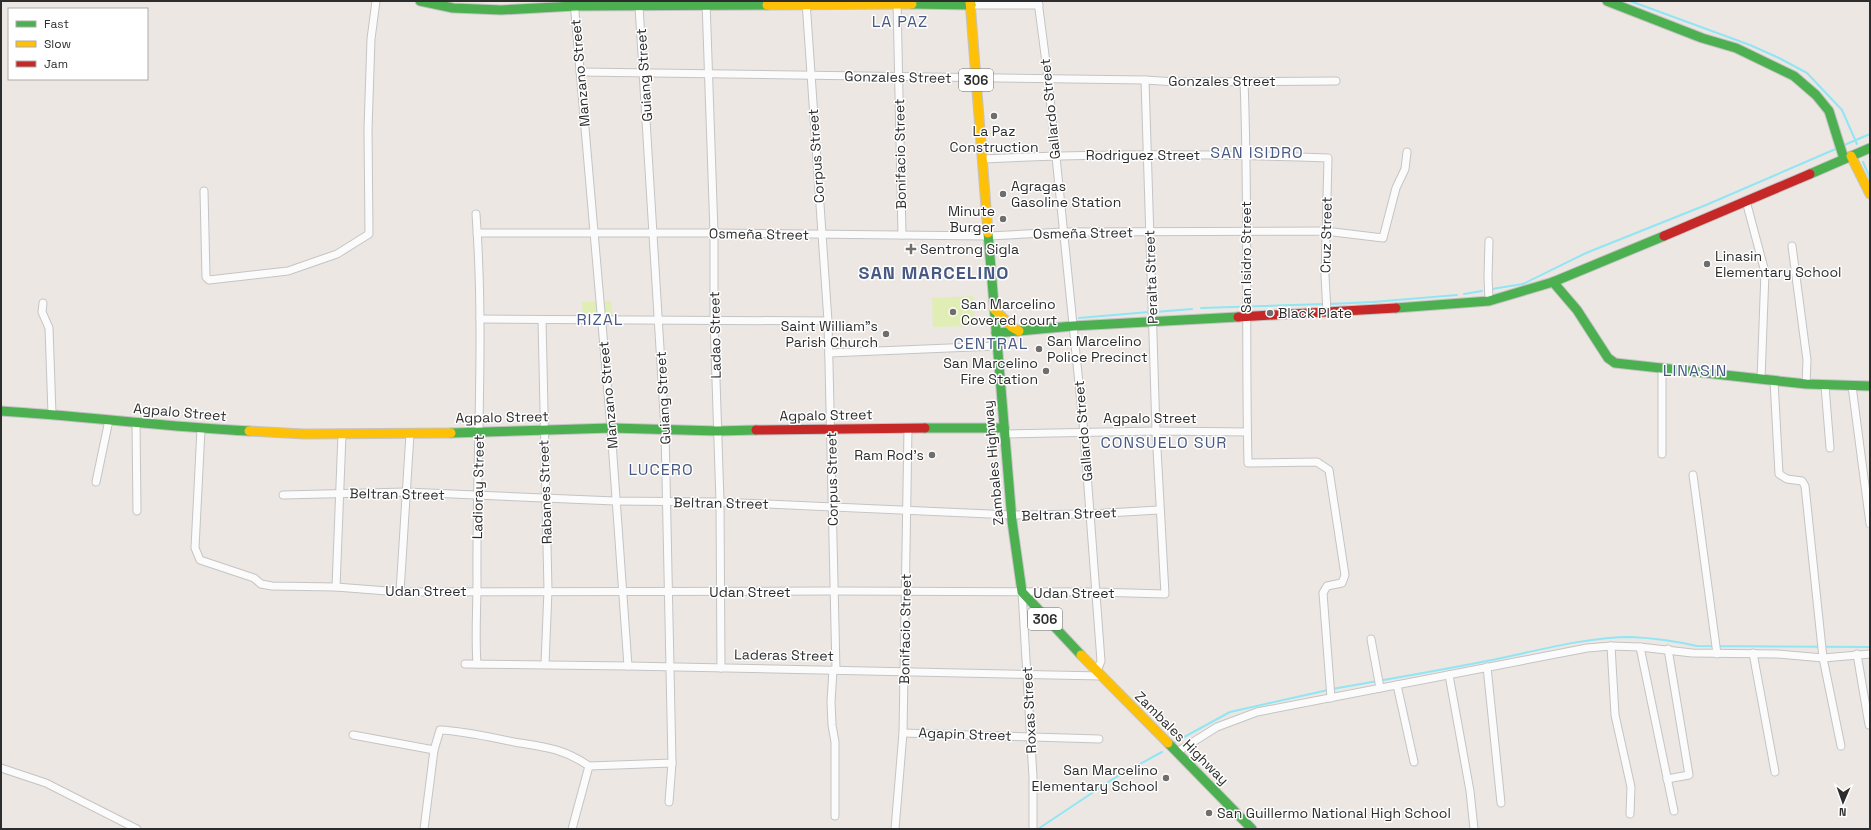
<svg xmlns="http://www.w3.org/2000/svg" width="1871" height="830" viewBox="0 0 1871 830" font-family="'Space Grotesk',sans-serif">
  <style>
    .pitch { fill: #e0eeb6 }
    .lines { fill: none; stroke-linecap: round; stroke-linejoin: round }
    .stream { stroke: #90e6f4; stroke-width: 2 }
    .street-casing { stroke: #c5c4c4; stroke-width: 9 }
    .fast-casing { stroke: #c5c4c4; stroke-width: 11 }
    .slow-casing { stroke: #c5c4c4; stroke-width: 11 }
    .jam-casing { stroke: #c5c4c4; stroke-width: 11 }
    .street { stroke: #fcfbfb; stroke-width: 7 }
    .fast { stroke: #4caf50; stroke-width: 9 }
    .slow { stroke: #ffc107; stroke-width: 9 }
    .jam { stroke: #c62828; stroke-width: 9 }
    .poi-dot { fill: #706e6d; stroke: #fff; stroke-width: 1.5 }
    .labels { text-anchor: middle; stroke-width: 3; stroke-linejoin: round; paint-order: stroke }
    .shield { fill: #fff; stroke: #6c6c6c; stroke-width: 1 }
    .shield-label { font-size: 13px; font-weight: bold; fill: #2d2d2d }
    .street-label { font-size: 14px; fill: #2d2d2d; stroke: #fff }
    .poi-label { font-size: 14px; fill: #2d2d2d; stroke: #fff; text-anchor: start }
    .quarter-label { font-size: 16px; letter-spacing: 1px; fill: #485a84; stroke: #fff }
    .district-label { font-size: 18px; font-weight: bold; letter-spacing: 1px; fill: #485a84; stroke: #fff }
  </style>
  <rect width="100%" height="100%" fill="#ece7e3"/>
  <g class="pitch">
    <path d="M973 296 975 326 933 327 932 298Z"/>
    <path d="M611 301 612 316 583 317 582 302Z"/>
  </g>
  <g class="lines">
    <g class="stream">
      <path d="M1630 1 1750 45 1779 58 1807 73 1842 110 1857 144"/>
      <path d="M1842 146 1870 134"/>
      <path d="M1863 162 1870 178"/>
      <path d="M1492 289 1523 284 1586 253 1706 205 1838 148"/>
      <path d="M1464 294 1482 291"/>
      <path d="M1330 304 1373 302 1457 295"/>
      <path d="M1201 308 1324 304"/>
      <path d="M1155 312 1192 309"/>
      <path d="M1079 318 1149 312"/>
      <path d="M1332 689C1384 680 1436 671 1487 661 1533 652 1584 637 1631 637 1653 638 1675 641 1697 646L1870 647"/>
      <path d="M1175 742 1230 712 1328 690"/>
      <path d="M1038 829 1116 777 1162 752"/>
    </g>
    <defs>
      <g id="street">
        <path d="M574 1 611 428 628 666"/>
        <path d="M706 1 714 233V319L720 502 721 668"/>
        <path d="M806 1 828 321 836 670"/>
        <path d="M897 1 902 235"/>
        <path d="M1038 1 1048 78 1084 433 1101 661 1097 671"/>
        <path d="M971 5H1039"/>
        <path d="M580 72 1145 80 1176 82 1336 81"/>
        <path d="M1244 81C1249 208 1245 336 1248 463L1317 462 1329 470 1345 575 1342 583 1327 586 1323 593 1331 698"/>
        <path d="M983 159C1098 153 1213 154 1328 158L1325 276 1327 312"/>
        <path d="M204 191 206 277 209 280 288 271 337 254 369 234 368 129 371 39 376 1"/>
        <path d="M1746 201 1765 272 1761 379"/>
        <path d="M476 214C485 337 476 459 477 582 477 609 475 637 477 664"/>
        <path d="M477 233H714L989 236 1063 232 1325 231 1383 238 1396 188 1405 169 1407 152"/>
        <path d="M1792 246 1807 360 1806 384"/>
        <path d="M1489 301 1488 277 1489 241"/>
        <path d="M43 303 42 312 49 328 52 414"/>
        <path d="M480 319 828 321"/>
        <path d="M542 320 548 590 545 664"/>
        <path d="M829 353 997 346"/>
        <path d="M1774 381 1779 474 1787 479 1802 481 1805 486 1823 658 1841 746"/>
        <path d="M1825 386 1830 448"/>
        <path d="M1852 386 1870 524"/>
        <path d="M136 422 137 511"/>
        <path d="M201 429 195 548 200 560 254 578 261 584 272 586 336 587 400 592 834 591 1095 592 1165 594 1156 431 1145 80"/>
        <path d="M1005 434 1156 431 1247 432"/>
        <path d="M1662 454V368"/>
        <path d="M1693 475 1717 654"/>
        <path d="M96 482 109 420"/>
        <path d="M283 495 406 492 615 501 720 502 1012 515 1090 514 1159 510"/>
        <path d="M336 587 342 434"/>
        <path d="M400 592 410 434"/>
        <path d="M1022 592 1033 777V827"/>
        <path d="M1371 639 1380 688"/>
        <path d="M1611 646 1615 715 1631 787 1630 814"/>
        <path d="M1640 647 1674 811"/>
        <path d="M1753 653 1775 772"/>
        <path d="M1857 654 1869 725"/>
        <path d="M465 664 628 666 1102 676"/>
        <path d="M1487 667 1501 803"/>
        <path d="M833 670 831 702 832 725 835 742V816"/>
        <path d="M1449 675 1470 791 1474 829"/>
        <path d="M1397 685 1414 762"/>
        <path d="M903 733 1099 739"/>
        <path d="M353 735 434 750"/>
        <path d="M1177 752 1217 727 1257 712 1587 648 1611 646 1640 647 1692 653 1777 654 1823 658 1870 654"/>
        <path d="M1 768 46 783 137 829"/>
        <path d="M1667 779 1689 775 1668 649"/>
        <path d="M669 802 672 763"/>
        <path d="M424 829 434 750 440 730C465 731 489 737 514 742 545 747 562 748 589 766"/>
        <path d="M572 829 589 766 672 763 665 430 639 6"/>
        <path d="M895 829 903 733 908 428"/>
      </g>
      <g id="fast">
        <path d="M420 1 453 8 501 10 575 6 767 5"/>
        <path d="M1607 1 1702 38 1736 48 1794 76 1816 95 1829 111 1844 159"/>
        <path d="M912 4 971 5"/>
        <path d="M1810 174 1870 148"/>
        <path d="M988 233 1012 521 1022 592 1081 655"/>
        <path d="M1553 282 1577 310 1608 358 1615 363 1806 384 1870 386"/>
        <path d="M1396 308 1489 301 1553 282 1664 236"/>
        <path d="M996 333 1073 326 1238 317"/>
        <path d="M1 411C84 416 166 427 249 431"/>
        <path d="M925 428H1004"/>
        <path d="M451 433 611 428 718 431 756 430"/>
        <path d="M1168 743 1252 829"/>
      </g>
      <g id="slow">
        <path d="M970 1 988 233"/>
        <path d="M767 5 912 4"/>
        <path d="M1851 156 1870 194"/>
        <path d="M994 309 1012 327 1019 331"/>
        <path d="M249 431 304 434 451 433"/>
        <path d="M1081 655 1168 743"/>
      </g>
      <g id="jam">
        <path d="M1664 236 1810 174"/>
        <path d="M1238 317 1396 308"/>
        <path d="M756 430 925 428"/>
      </g>
    </defs>
    <use href="#street" class="street-casing"/>
    <use href="#fast" class="fast-casing"/>
    <use href="#slow" class="slow-casing"/>
    <use href="#jam" class="jam-casing"/>
    <use href="#street" class="street"/>
    <use href="#fast" class="fast"/>
    <use href="#slow" class="slow"/>
    <use href="#jam" class="jam"/>
  </g>
  <g class="poi-dot">
    <circle cx="994" cy="116" r="4"/>
    <circle cx="1003" cy="194" r="4"/>
    <circle cx="1003" cy="219" r="4"/>
    <path d="M909 243h4v4h4v4h-4v4h-4v-4h-4v-4h4z"/>
    <circle cx="1707" cy="264" r="4"/>
    <circle cx="953" cy="312" r="4"/>
    <circle cx="1270" cy="313" r="4"/>
    <circle cx="886" cy="334" r="4"/>
    <circle cx="1039" cy="349" r="4"/>
    <circle cx="1046" cy="371" r="4"/>
    <circle cx="932" cy="455" r="4"/>
    <circle cx="1166" cy="778" r="4"/>
    <circle cx="1209" cy="813" r="4"/>
  </g>
  <g class="labels">
    <g class="shield">
      <rect x="959" y="69" width="34" height="22" rx="3"/>
      <rect x="1028" y="608" width="34" height="22" rx="3"/>
    </g>
    <g class="shield-label">
      <text x="976" y="85">306</text>
      <text x="1045" y="624">306</text>
    </g>
    <g class="street-label">
      <text transform="translate(580 73) rotate(-95)" y="5">Manzano Street</text>
      <text transform="translate(644 75) rotate(-94)" y="5">Guiang Street</text>
      <text transform="translate(898 77) rotate(1)" y="5">Gonzales Street</text>
      <text x="1222" y="86">Gonzales Street</text>
      <text transform="translate(1050 109) rotate(-96)" y="5">Gallardo Street</text>
      <text transform="translate(900 154) rotate(-91)" y="5">Bonifacio Street</text>
      <text x="1143" y="160">Rodriguez Street</text>
      <text transform="translate(816 156) rotate(-94)" y="5">Corpus Street</text>
      <text transform="translate(1083 233) rotate(-1)" y="5">Osmeña Street</text>
      <text transform="translate(759 234) rotate(1)" y="5">Osmeña Street</text>
      <text transform="translate(1326 235) rotate(-89)" y="5">Cruz Street</text>
      <text transform="translate(1246 257) rotate(-90)" y="5">San Isidro Street</text>
      <text transform="translate(1151 277) rotate(-92)" y="5">Peralta Street</text>
      <text transform="translate(715 335) rotate(-91)" y="5">Ladao Street</text>
      <text transform="translate(608 395) rotate(-95)" y="5">Manzano Street</text>
      <text transform="translate(663 398) rotate(-93)" y="5">Guiang Street</text>
      <text transform="translate(180 412) rotate(5)" y="5">Agpalo Street</text>
      <text transform="translate(826 415) rotate(-1)" y="5">Agpalo Street</text>
      <text transform="translate(502 417) rotate(-1)" y="5">Agpalo Street</text>
      <text x="1150" y="423">Agpalo Street</text>
      <text transform="translate(1083 431) rotate(-95)" y="5">Gallardo Street</text>
      <text transform="translate(993 463) rotate(-95)" y="5">Zambales Highway</text>
      <text transform="translate(832 479) rotate(-91)" y="5">Corpus Street</text>
      <text transform="translate(478 487) rotate(-89)" y="5">Ladioray Street</text>
      <text transform="translate(545 492) rotate(-92)" y="5">Rabanes Street</text>
      <text transform="translate(397 494) rotate(1)" y="5">Beltran Street</text>
      <text transform="translate(721 503) rotate(1)" y="5">Beltran Street</text>
      <text transform="translate(1069 514) rotate(-2)" y="5">Beltran Street</text>
      <text x="426" y="596">Udan Street</text>
      <text x="750" y="597">Udan Street</text>
      <text x="1074" y="598">Udan Street</text>
      <text transform="translate(905 629) rotate(-89)" y="5">Bonifacio Street</text>
      <text transform="translate(784 655) rotate(1)" y="5">Laderas Street</text>
      <text transform="translate(1029 710) rotate(-93)" y="5">Roxas Street</text>
      <text transform="translate(965 734) rotate(2)" y="5">Agapin Street</text>
      <text transform="translate(1182 738) rotate(45)" y="5">Zambales Highway</text>
    </g>
    <g class="poi-label">
      <text x="994" y="136" text-anchor="middle">La Paz<tspan x="994" dy="16">Construction</tspan></text>
      <text x="1011" y="191">Agragas<tspan x="1011" dy="16">Gasoline Station</tspan></text>
      <text x="995" y="216" text-anchor="end">Minute<tspan x="995" dy="16">Burger</tspan></text>
      <text x="920" y="254">Sentrong Sigla</text>
      <text x="1715" y="261">Linasin<tspan x="1715" dy="16">Elementary School</tspan></text>
      <text x="961" y="309">San Marcelino<tspan x="961" dy="16">Covered court</tspan></text>
      <text x="1278" y="318">Black Plate</text>
      <text x="878" y="331" text-anchor="end">Saint William"s<tspan x="878" dy="16">Parish Church</tspan></text>
      <text x="1047" y="346">San Marcelino<tspan x="1047" dy="16">Police Precinct</tspan></text>
      <text x="1038" y="368" text-anchor="end">San Marcelino<tspan x="1038" dy="16">Fire Station</tspan></text>
      <text x="924" y="460" text-anchor="end">Ram Rod's</text>
      <text x="1158" y="775" text-anchor="end">San Marcelino<tspan x="1158" dy="16">Elementary School</tspan></text>
      <text x="1217" y="818">San Guillermo National High School</text>
    </g>
    <g class="quarter-label">
      <text x="900" y="27">LA PAZ</text>
      <text x="1257" y="158">SAN ISIDRO</text>
      <text x="600" y="325">RIZAL</text>
      <text x="991" y="349">CENTRAL</text>
      <text x="1695" y="376">LINASIN</text>
      <text x="1164" y="448">CONSUELO SUR</text>
      <text x="661" y="475">LUCERO</text>
    </g>
    <g class="district-label">
      <text x="934" y="279">SAN MARCELINO</text>
    </g>
  </g>
  <rect width="1871" height="830" fill="none" stroke="#2d2d2d" stroke-width="4"/>
  <rect x="8" y="8" width="140" height="72" fill="#ffffff" stroke="#ababab"/>
  <rect x="16" y="21" width="20" height="6" fill="#4caf50" stroke="#ababab"/>
  <text x="44" y="28" font-size="12" fill="#2d2d2d">Fast</text>
  <rect x="16" y="41" width="20" height="6" fill="#ffc107" stroke="#ababab"/>
  <text x="44" y="48" font-size="12" fill="#2d2d2d">Slow</text>
  <rect x="16" y="61" width="20" height="6" fill="#c62828" stroke="#ababab"/>
  <text x="44" y="68" font-size="12" fill="#2d2d2d">Jam</text>
  <g transform="translate(1843 802) rotate(182)" stroke="#ffffff" stroke-width="3" paint-order="stroke">
  <path d="M0-3L7 15L0 10L-7 15Z" fill="#2d2d2d"/>
  <text y="-6" font-size="11" font-weight="bold" text-anchor="middle" fill="#2d2d2d">N</text>
  </g>
</svg>
